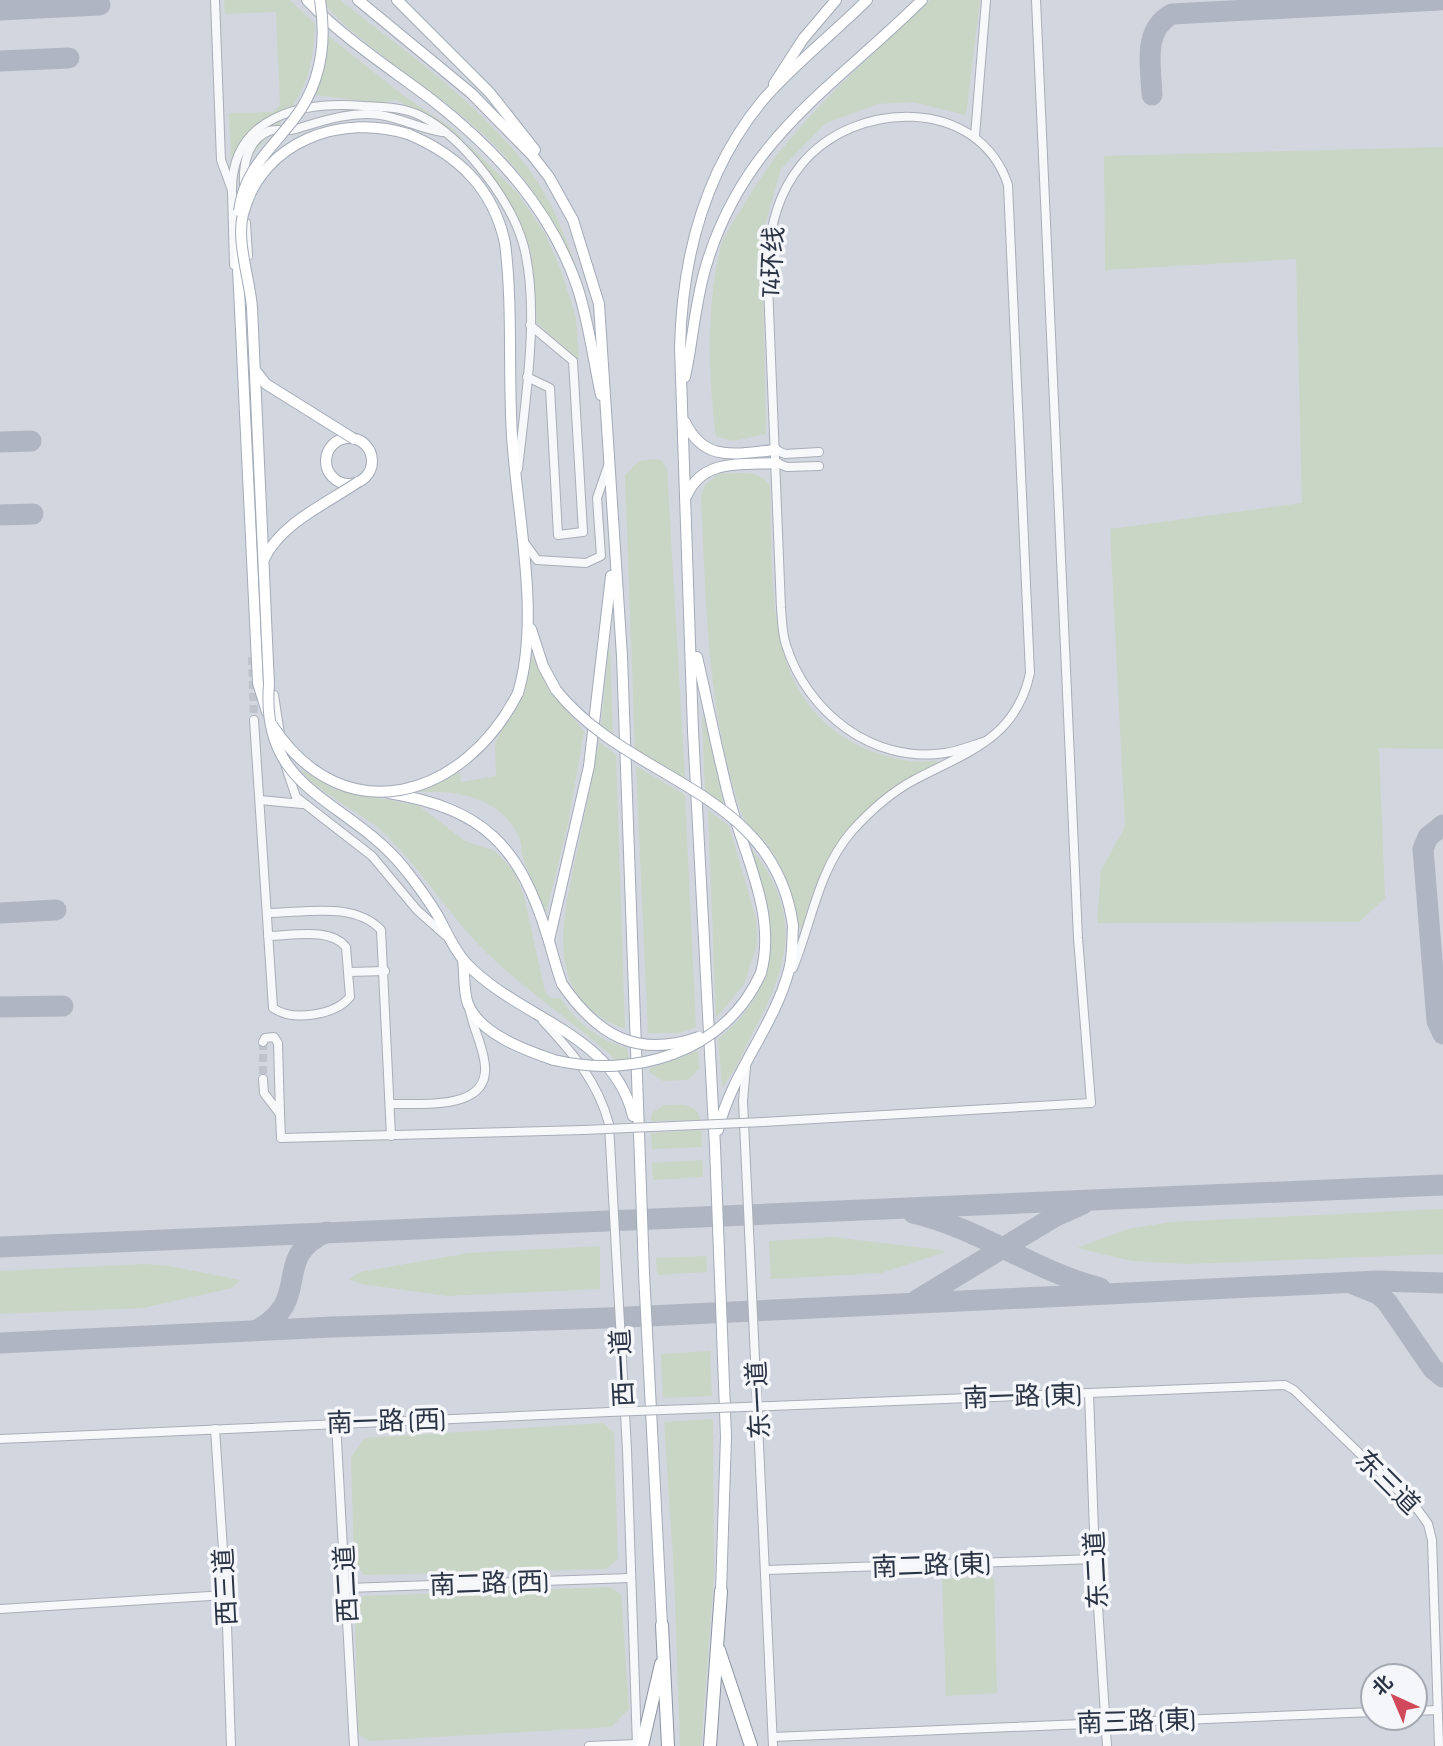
<svg xmlns="http://www.w3.org/2000/svg" width="1443" height="1746" viewBox="0 0 1443 1746" font-family="'Sofia Sans Condensed','Noto Sans SC',sans-serif">
  <style>
    .built { fill: #d2d6de; fill-rule: evenodd }
    .green { fill: #c9d6c5 }
    .lines { fill: none; stroke-linecap: round; stroke-linejoin: round }
    .taxiway { stroke: #b0b6c1; stroke-width: 21 }
    .minor-tunnel { stroke: #bfc3cb; stroke-width: 8; stroke-dasharray: 8 4; stroke-linecap: butt }
    .minor-casing { stroke: #a9aeb7; stroke-width: 10 }
    .major-casing { stroke: #a3abb8; stroke-width: 12 }
    .highway-casing { stroke: #8b94a3; stroke-width: 14 }
    .minor { stroke: #f7f8fa; stroke-width: 8 }
    .major { stroke: #fff; stroke-width: 10 }
    .highway { stroke: #fff; stroke-width: 12 }
    .minor-bridge-casing { stroke: #a9aeb7; stroke-width: 10; stroke-linecap: butt }
    .major-bridge-casing { stroke: #a3abb8; stroke-width: 12; stroke-linecap: butt }
    .minor-bridge { stroke: #f7f8fa; stroke-width: 8 }
    .major-bridge { stroke: #fff; stroke-width: 10 }
    .labels { text-anchor: middle; stroke-width: 7; stroke-linejoin: round; paint-order: stroke }
    .street-label { font-size: 26px; fill: #2b3445; stroke: #f4f6f9 }
  </style>
  <rect width="100%" height="100%" fill="#e4e7ec"/>
  <path class="built" d="M0 0H1443V1746H0ZM1373 1676H1415V1718H1373Z"/>
  <g class="green">
    <path d="M224 0H290L315 24C313 96 290 111 246 162L241 159 231 160 229 113 273 112 280 105 276 12 225 14Z"/>
    <path d="M323 0H340C409 55 487 107 537 181 556 209 567 243 579 274 551 213 516 158 462 116 437 95 333 24 323 0Z"/>
    <path d="M930 0H980L966 115 913 102 878 104 826 123 781 169 762 235 766 434 733 441 716 436C708 377 706 305 721 246 725 233 735 220 742 208 789 125 861 66 930 0Z"/>
    <path d="M327 35 404 96 453 129 518 194 545 234 561 270 576 318 579 360 537 323 531 251 503 193 466 142 431 117 396 100 378 103 316 95 326 63Z"/>
    <path d="M1443 147V749L1379 748 1385 898 1359 922 1097 923 1101 870 1125 827 1110 529 1302 503 1296 259 1105 270 1104 156Z"/>
    <path d="M656 459 662 461 667 469 685 778 635 750 625 475 639 461Z"/>
    <path d="M718 474C736 474 760 468 770 486 774 586 759 707 873 752 888 757 905 761 920 762 928 762 935 760 940 763 864 796 823 848 802 927L798 928C794 895 784 865 763 839 756 831 746 824 742 815 707 713 706 602 701 496L704 486Z"/>
    <path d="M609 646 610 648 613 735 601 727Z"/>
    <path d="M530 652 548 689 584 731 568 824 546 913C540 894 529 877 523 858 521 851 522 843 519 837 500 796 456 790 417 792L460 772 461 782 496 776 495 743 520 695Z"/>
    <path d="M702 717H704L724 805 705 792Z"/>
    <path d="M599 742 616 754 625 1029C539 998 563 916 578 848 585 813 592 778 599 742Z"/>
    <path d="M636 766 685 795 696 1027 679 1033H648Z"/>
    <path d="M301 769 333 789 419 806 465 841 495 851 515 873 524 896 545 992 550 998H560C576 1022 598 1040 627 1048L629 1059 618 1062C576 1023 528 993 487 953 448 915 420 866 380 829 364 815 305 784 301 769Z"/>
    <path d="M708 810 729 826 756 919 757 944 744 984 716 1018Z"/>
    <path d="M747 843C804 912 791 963 751 1036 742 1053 735 1073 722 1087L718 1039C791 977 777 924 747 843Z"/>
    <path d="M698 1051 699 1069 688 1080 663 1081 649 1072V1069Z"/>
    <path d="M664 1105C680 1105 695 1101 701 1120L651 1121 652 1113Z"/>
    <path d="M701 1130 702 1147 652 1149 651 1133Z"/>
    <path d="M702 1160 703 1177 653 1180 652 1163Z"/>
    <path d="M1443 1209V1254L1187 1264 1132 1261 1077 1248 1128 1229 1171 1222Z"/>
    <path d="M832 1237 941 1250 945 1252 881 1273 771 1279 769 1241Z"/>
    <path d="M600 1246V1289L447 1296 361 1284 349 1279 360 1272 469 1253Z"/>
    <path d="M706 1256 707 1272 657 1275 656 1258Z"/>
    <path d="M145 1264 169 1266 240 1280 232 1288 143 1308 0 1314V1271Z"/>
    <path d="M710 1351 712 1396 663 1398 661 1354Z"/>
    <path d="M713 1419 714 1576 701 1746H680L674 1573 664 1422Z"/>
    <path d="M603 1423 614 1433 618 1559 606 1569 364 1575 354 1561 351 1457 365 1438Z"/>
    <path d="M994 1577 997 1693 946 1696 942 1579Z"/>
    <path d="M610 1587 621 1594 629 1709 611 1727 368 1741 358 1733 355 1608 363 1596Z"/>
  </g>
  <g class="lines">
    <g class="taxiway">
      <path d="M0 10 100 5"/>
      <path d="M0 61 69 58"/>
      <path d="M1152 95C1151 66 1142 30 1172 14L1440 0"/>
      <path d="M0 442 31 441"/>
      <path d="M0 515 33 514"/>
      <path d="M1443 825 1428 837 1423 849 1437 1021 1443 1034"/>
      <path d="M0 913 56 910"/>
      <path d="M0 1007 63 1006"/>
      <path d="M913 1213C978 1228 1035 1271 1100 1288"/>
      <path d="M0 1247 1443 1185"/>
      <path d="M1353 1284 1378 1294 1387 1302 1433 1369 1443 1377"/>
      <path d="M917 1300 1054 1217 1083 1204"/>
      <path d="M257 1330C315 1298 269 1258 327 1232"/>
      <path d="M0 1343 332 1327 607 1318 1378 1281 1443 1283"/>
    </g>
    <g class="minor-tunnel">
      <path d="M252 657 254 720"/>
      <path d="M263 1042V1079"/>
    </g>
    <defs>
      <g id="minor">
        <path d="M215 0 221 160 232 190 234 265"/>
        <path d="M975 136 986 0"/>
        <path d="M244 186C243 165 247 140 269 131 277 128 287 132 296 129 322 121 351 111 380 115 401 118 421 129 442 132"/>
        <path d="M232 190C232 115 303 101 364 106 383 107 403 107 421 116 463 137 512 201 524 247 540 311 525 403 518 469"/>
        <path d="M246 223 248 256"/>
        <path d="M527 377 550 388 558 535 583 532 573 361 530 325"/>
        <path d="M776 450 785 454 819 452"/>
        <path d="M777 463 787 467 819 466"/>
        <path d="M524 542 537 560 586 563 601 556 597 498 608 466"/>
        <path d="M274 695 280 734"/>
        <path d="M254 720 273 1008C293 1022 335 1015 350 997L346 947C330 927 291 936 268 936"/>
        <path d="M285 764 296 797 372 856 417 910 445 935"/>
        <path d="M260 800 302 804"/>
        <path d="M267 913C304 913 354 901 381 930L391 1136"/>
        <path d="M793 968C812 922 818 870 852 831 870 811 890 793 914 780 967 752 1016 739 1030 673L1008 185C979 96 854 99 801 165 778 193 771 225 767 260L781 608C782 620 782 633 786 645 807 712 872 764 945 753 959 751 973 745 986 741"/>
        <path d="M349 972 385 971"/>
        <path d="M543 1021C572 1052 598 1082 609 1124L627 1450 637 1746"/>
        <path d="M263 1042 265 1038 274 1037 278 1043 280 1114 264 1093 263 1079"/>
        <path d="M746 1067 743 1101 773 1746"/>
        <path d="M391 1104C423 1103 495 1112 484 1059 481 1042 473 1027 470 1011"/>
        <path d="M280 1114 281 1138 584 1130"/>
        <path d="M763 1122 1091 1103 1078 938 1036 0"/>
        <path d="M1089 1393 1095 1559 1107 1746"/>
        <path d="M772 1406 1285 1385 1294 1390 1418 1510 1428 1524 1432 1540 1439 1746"/>
        <path d="M336 1423 354 1746"/>
        <path d="M215 1429 226 1595 231 1746"/>
        <path d="M0 1439 609 1412"/>
        <path d="M766 1570 1095 1559"/>
        <path d="M347 1588 630 1578"/>
        <path d="M0 1609 226 1595"/>
        <path d="M1415 1711 1437 1710"/>
        <path d="M773 1737 1373 1712"/>
        <path d="M589 1746 636 1744"/>
      </g>
      <g id="major">
        <path d="M307 0C344 39 390 68 432 100 496 150 550 208 577 286 589 322 593 359 601 395"/>
        <path d="M358 0 471 93 532 155 549 177 573 220 599 304 622 656 644 1273 662 1625"/>
        <path d="M397 0 490 93 535 150"/>
        <path d="M774 84 803 39 836 0"/>
        <path d="M408 134C458 155 493 188 505 243 513 307 508 372 512 436 517 515 541 617 518 693"/>
        <path d="M240 245 238 268 258 683 267 712"/>
        <path d="M685 377C693 340 695 302 706 266 744 138 833 88 922 0"/>
        <path d="M685 422C705 464 737 453 776 450"/>
        <circle cx="349" cy="461" r="23"/>
        <path d="M687 495C703 458 743 465 777 463"/>
        <path d="M531 629 543 666 556 690"/>
        <path d="M697 657C708 704 717 751 729 798 744 855 777 914 761 973"/>
        <path d="M389 793C484 809 520 846 548 938 553 954 556 968 562 984"/>
        <path d="M404 868C416 883 428 899 438 916 446 931 453 948 465 962 518 1019 613 1032 633 1116"/>
        <path d="M549 940 589 766 611 576"/>
        <path d="M463 960C465 973 463 991 468 1004 480 1034 525 1050 554 1060"/>
        <path d="M718 1130C732 1072 774 1027 789 970 793 956 792 941 793 926"/>
        <path d="M721 1591 726 1437 715 1147 693 731 680 348C682 258 704 171 763 100 793 65 834 33 867 0"/>
      </g>
      <g id="highway">
        <path d="M662 1625 668 1746"/>
        <path d="M719 1650 751 1746"/>
        <path d="M642 1746 661 1664"/>
        <path d="M710 1746 721 1591"/>
      </g>
    </defs>
    <use href="#minor" class="minor-casing"/>
    <use href="#major" class="major-casing"/>
    <use href="#highway" class="highway-casing"/>
    <use href="#minor" class="minor"/>
    <use href="#major" class="major"/>
    <use href="#highway" class="highway"/>
    <defs>
      <g id="minor-bridge">
        <path d="M584 1130 763 1122"/>
        <path d="M609 1412 772 1406"/>
      </g>
      <g id="major-bridge">
        <path d="M239 211C244 170 271 149 294 119 321 84 327 43 320 0"/>
        <path d="M255 370 266 384 354 439"/>
        <path d="M264 559C281 523 326 504 358 482"/>
        <path d="M556 690C630 783 775 789 793 926"/>
        <path d="M272 725C345 836 465 797 518 693"/>
        <path d="M404 868C346 797 260 793 269 684 263 559 258 434 252 308 250 279 236 243 243 214 262 141 341 113 408 134"/>
        <path d="M562 984C597 1035 637 1059 699 1037"/>
        <path d="M554 1060C634 1079 725 1053 761 973"/>
      </g>
    </defs>
    <use href="#minor-bridge" class="minor-bridge-casing"/>
    <use href="#major-bridge" class="major-bridge-casing"/>
    <use href="#minor-bridge" class="minor-bridge"/>
    <use href="#major-bridge" class="major-bridge"/>
  </g>
  <g class="labels">
    <g class="street-label">
      <text transform="translate(772 262) rotate(-87)" y="9">T4环线</text>
      <text transform="translate(622 1368) rotate(-93)" y="9">西一道</text>
      <text transform="translate(1022 1396) rotate(-2)" y="9">南一路 (東)</text>
      <text transform="translate(758 1400) rotate(-93)" y="9">东一道</text>
      <text transform="translate(386 1421) rotate(-2)" y="9">南一路 (西)</text>
      <text transform="translate(1388 1482) rotate(45)" y="9">东三道</text>
      <text transform="translate(931 1565) rotate(-2)" y="9">南二路 (東)</text>
      <text transform="translate(1096 1570) rotate(-93)" y="9">东二道</text>
      <text transform="translate(489 1583) rotate(-2)" y="9">南二路 (西)</text>
      <text transform="translate(346 1584) rotate(-93)" y="9">西二道</text>
      <text transform="translate(225 1587) rotate(-93)" y="9">西三道</text>
      <text transform="translate(1136 1721) rotate(-2)" y="9">南三路 (東)</text>
    </g>
  </g>
  <g transform="translate(1394 1697) rotate(316)"><circle r="33" fill="#f4f6f9" stroke="#a4a8b1" stroke-width="2"/>
  <path d="M0-5L12 26L0 18L-12 26Z" fill="#d1495b"/>
  <text y="-10" font-size="19" font-weight="bold" text-anchor="middle" fill="#2b3445">北</text>
  </g>
</svg>
